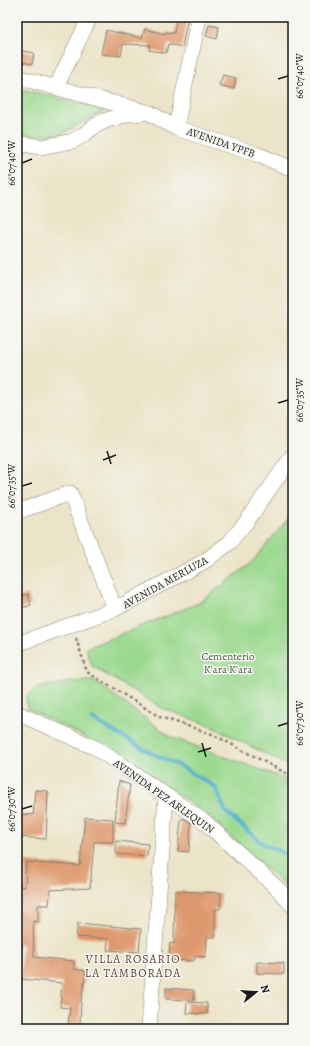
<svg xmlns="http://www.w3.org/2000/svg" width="310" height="1046" viewBox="0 0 310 1046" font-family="Alegreya,serif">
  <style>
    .green { fill: #9bd98f; stroke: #5c7a56 }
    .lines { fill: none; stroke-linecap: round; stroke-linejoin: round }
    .stream { stroke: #4dabcc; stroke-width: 4 }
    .building { fill: #de986d }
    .minor-casing { stroke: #848072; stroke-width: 16 }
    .path { stroke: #848072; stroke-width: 2.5; stroke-dasharray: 3 3; stroke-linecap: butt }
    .minor { stroke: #fff; stroke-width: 15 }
    .ticks { fill: none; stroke: #1c1c1c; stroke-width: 1.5 }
    .labels { text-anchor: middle; stroke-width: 3; stroke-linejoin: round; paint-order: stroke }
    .street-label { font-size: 11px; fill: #1c1c1c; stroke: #f6f6f2 }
    .park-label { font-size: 11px; fill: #485e44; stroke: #f6f6f2 }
    .neighbourhood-label { font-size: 12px; letter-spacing: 1px; fill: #604738; stroke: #f6f6f2 }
    .neatline { fill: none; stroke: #1c1c1c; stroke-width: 1.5 }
    .ticks-label { font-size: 10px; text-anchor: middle; fill: #1c1c1c }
  </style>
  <rect width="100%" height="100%" fill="#f6f6f2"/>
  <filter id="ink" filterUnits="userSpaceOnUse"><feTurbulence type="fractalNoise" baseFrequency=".025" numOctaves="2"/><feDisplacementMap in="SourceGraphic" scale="8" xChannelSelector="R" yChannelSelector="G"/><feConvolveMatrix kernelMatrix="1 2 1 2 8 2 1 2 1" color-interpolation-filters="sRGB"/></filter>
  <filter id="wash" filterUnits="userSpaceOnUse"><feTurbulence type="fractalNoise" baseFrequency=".012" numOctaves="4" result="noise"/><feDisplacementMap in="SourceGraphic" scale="16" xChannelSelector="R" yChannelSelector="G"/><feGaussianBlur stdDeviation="0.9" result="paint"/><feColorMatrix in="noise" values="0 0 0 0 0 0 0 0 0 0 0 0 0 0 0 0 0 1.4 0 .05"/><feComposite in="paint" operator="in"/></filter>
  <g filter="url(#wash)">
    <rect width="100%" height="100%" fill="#ece4c8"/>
    <g class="green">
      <path d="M17 88 107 110 61 134 31 136 17 134Z"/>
      <path d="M293 513V768L209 725 164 709 92 666 86 648 199 603 251 563Z"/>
      <path d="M94 681 171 737 272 774 293 783V893L212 819 130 760 27 708 26 697 37 688 68 682Z"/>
    </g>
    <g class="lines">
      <path class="stream" d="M92 719 151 753 182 767 215 787 226 812 263 844 293 857"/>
    </g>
    <g id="blocks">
      <g class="building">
        <path d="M177 17H188L182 47 168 44 166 53 149 50 150 45 123 44 121 56 101 54 106 30 142 38 145 29 165 34 166 32 174 33Z"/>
        <path d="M209 25 219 27 217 39 206 36Z"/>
        <path d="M17 50 34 53 32 64 17 61Z"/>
        <path d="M223 75 236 78 234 89 219 85Z"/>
        <path d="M28 594 31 605 17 610V598Z"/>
        <path d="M119 781 130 785 125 823 115 822Z"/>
        <path d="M35 790 48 791 46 839 17 837V814L33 815Z"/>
        <path d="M85 817 113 819V842H94L90 888 50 890 49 905H38V922L33 921 34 957 74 961V969L86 971 81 1001 80 1026 68 1025 70 1008 60 1007 62 983 21 979 22 944H17V886L25 887 26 862 80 866Z"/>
        <path d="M181 819H185L191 823 189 852 178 851Z"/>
        <path d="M116 841 148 844 147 856 116 854Z"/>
        <path d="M175 891 221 893 220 909H215V937H207L206 957 195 956 194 961 169 960 170 943 174 944Z"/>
        <path d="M78 923 141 929 139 952 107 950 108 939 76 937Z"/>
        <path d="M257 962 284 963V974L257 973Z"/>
        <path d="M166 988 194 990V1000L166 999Z"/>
        <path d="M187 1002 207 1003V1014L186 1013Z"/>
      </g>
    </g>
  </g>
  <g filter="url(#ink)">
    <use href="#blocks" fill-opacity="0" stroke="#848072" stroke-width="1"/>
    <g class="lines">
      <defs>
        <g id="minor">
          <path d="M17 77 150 113 176 128 256 154 293 169"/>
          <path d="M56 87 90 17"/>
          <path d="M176 128 199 17"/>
          <path d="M17 143 41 147 73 141 83 135 95 126 107 120 128 114 142 113"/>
          <path d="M17 512 70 493 115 609"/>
          <path d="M17 644 115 609 205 561 229 543 247 521 293 455"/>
          <path d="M17 713 96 748 205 822 277 888 293 906"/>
          <path d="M149 1029 166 796"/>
        </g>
      </defs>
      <use href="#minor" class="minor-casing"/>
      <path class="path" d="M76 638 87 672 160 717 212 734 293 777"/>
      <use href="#minor" class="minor"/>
    </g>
  </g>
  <path class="ticks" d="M278 79 288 76M22 163 32 159M278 403 288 400M107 451 111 464M103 460 116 455M22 486 32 483M278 726 288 723M202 743 206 757M198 752 211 748M22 809 32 806"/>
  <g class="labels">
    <g class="street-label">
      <text transform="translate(221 142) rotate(19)" y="4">AVENIDA YPFB</text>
      <text transform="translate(165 582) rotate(-29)" y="4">AVENIDA MERLUZA</text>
      <text transform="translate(164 796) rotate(35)" y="4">AVENIDA PEZ ARLEQUIN</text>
    </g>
    <g class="park-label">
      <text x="228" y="660">Cementerio<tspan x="228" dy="13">K'ara K'ara</tspan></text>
    </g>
    <g class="neighbourhood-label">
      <text x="133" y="963">VILLA ROSARIO<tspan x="133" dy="14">LA TAMBORADA</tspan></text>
    </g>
  </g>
  <rect width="310" height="1046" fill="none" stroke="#f6f6f2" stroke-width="44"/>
  <g transform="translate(256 992) rotate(72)" stroke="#f6f6f2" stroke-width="3" paint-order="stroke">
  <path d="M0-3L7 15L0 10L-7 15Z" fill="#1c1c1c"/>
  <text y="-6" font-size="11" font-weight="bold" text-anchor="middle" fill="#1c1c1c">N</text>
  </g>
  <rect x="22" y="22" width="266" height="1002" class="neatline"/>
  <g class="ticks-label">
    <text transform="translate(299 76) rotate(-90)" y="4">66°07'40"W</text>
    <text transform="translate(11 163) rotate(-90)" y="4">66°07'40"W</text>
    <text transform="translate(299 400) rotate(-90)" y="4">66°07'35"W</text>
    <text transform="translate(11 486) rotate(-90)" y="4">66°07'35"W</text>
    <text transform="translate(299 723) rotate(-90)" y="4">66°07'30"W</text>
    <text transform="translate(11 809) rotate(-90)" y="4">66°07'30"W</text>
  </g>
</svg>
